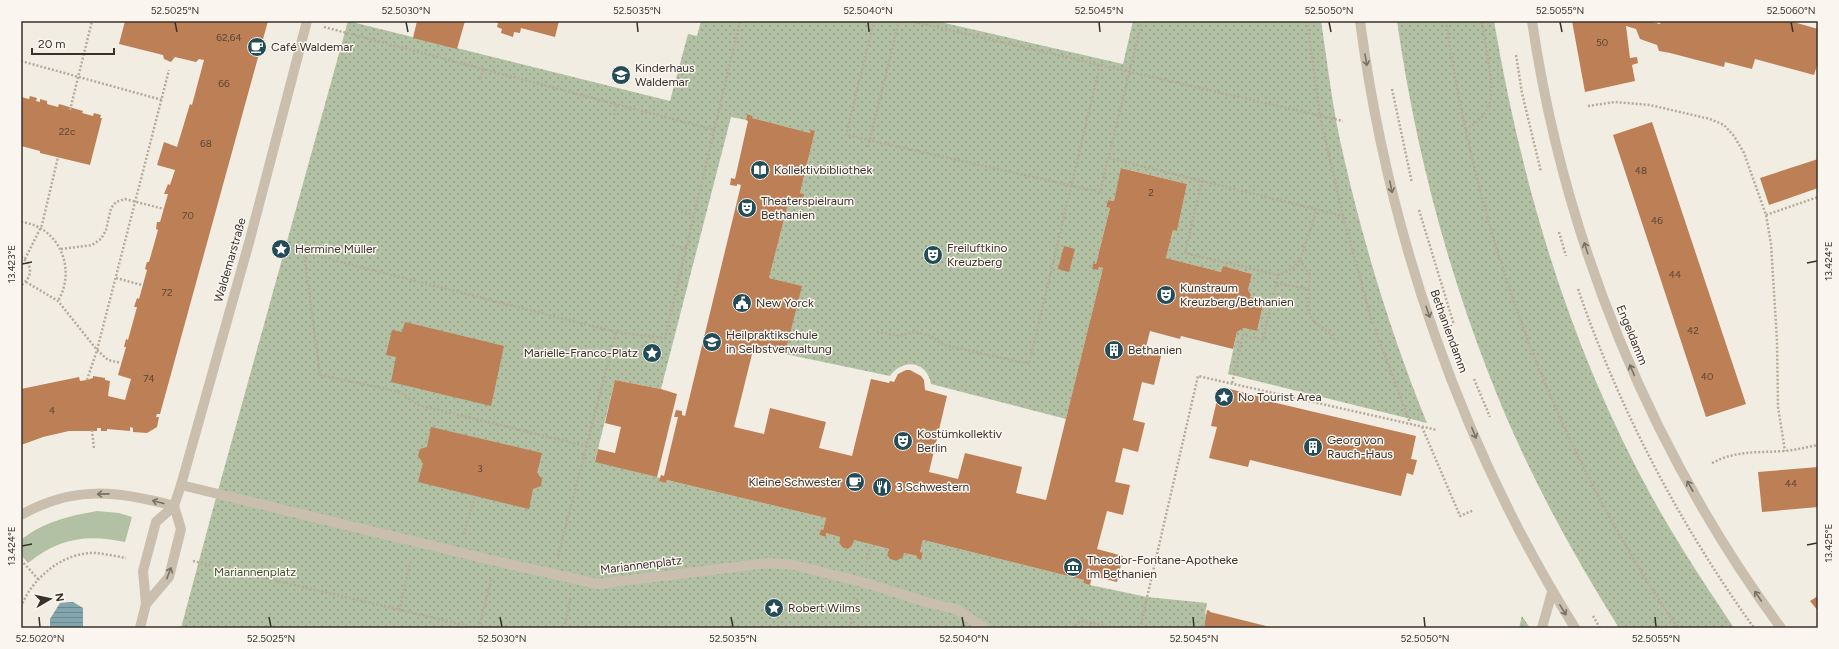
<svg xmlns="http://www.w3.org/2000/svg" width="1839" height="649" viewBox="0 0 1839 649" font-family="Figtree,sans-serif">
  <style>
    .green { fill: #b2c0a3 }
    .park { fill: url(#park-dots) }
    .water { fill: url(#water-rules) }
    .building { fill: #bd7f55 }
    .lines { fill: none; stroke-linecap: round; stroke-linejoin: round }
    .path { stroke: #b6aa99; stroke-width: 2.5; stroke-dasharray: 2 2; stroke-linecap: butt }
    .service { stroke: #cabfae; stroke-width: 10 }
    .minor { stroke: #cabfae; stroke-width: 10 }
    .tertiary { stroke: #cabfae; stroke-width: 10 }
    .oneway { stroke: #7a7166 }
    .ticks { fill: none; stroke: #39322c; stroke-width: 1.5 }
    .labels { text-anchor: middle; stroke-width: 3; stroke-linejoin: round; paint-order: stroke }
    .number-label { font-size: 10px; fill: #5a4536 }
    .poi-label { font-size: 12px; fill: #39322c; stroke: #faf6ef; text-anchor: start }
    .street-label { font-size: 12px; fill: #39322c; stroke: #faf6ef }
    .park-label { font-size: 12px; fill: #435632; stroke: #faf6ef }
    .neatline { fill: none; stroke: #39322c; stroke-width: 1.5 }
    .ticks-label { font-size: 10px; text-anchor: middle; fill: #39322c }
  </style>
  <defs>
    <pattern id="park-dots" width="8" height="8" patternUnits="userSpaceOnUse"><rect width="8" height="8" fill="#b2c0a3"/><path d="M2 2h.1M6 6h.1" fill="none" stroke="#929d85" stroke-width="1.8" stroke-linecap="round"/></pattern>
    <pattern id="water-rules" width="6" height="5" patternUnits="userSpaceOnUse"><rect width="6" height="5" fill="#83a5ad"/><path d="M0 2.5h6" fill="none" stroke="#6c878d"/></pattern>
  </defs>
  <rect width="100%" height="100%" fill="#f2ede2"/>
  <path class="green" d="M97 511 119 513 132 517 125 542C87 534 59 538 28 563L21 555V540C43 522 69 516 97 511Z"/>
  <g class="park">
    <path d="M348 21 670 101 688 34 697 36 701 21H936L1123 64 1133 21H1321C1328 67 1333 113 1344 158 1365 249 1392 337 1427 423L1228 374 1237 332 1244 328 1257 331 1264 301 1250 297 1251 295 1248 290 1252 274 1223 266 1221 272 1166 258 1173 230 1177 231 1187 184 1122 168 1114 201 1108 200 1106 207 1110 208 1096 264 1093 263 1092 269 1098 270 1099 267 1103 268 1066 419 931 384C927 361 903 358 890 376L785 354 801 286 769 278 788 204 801 207 803 194 800 193 815 131 810 133 752 118 753 116 747 114 746 120 731 117 661 389 615 380 595 461 657 477 660 478V481L666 483 667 480 826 518 823 530 821 529 819 535 825 537 826 533 840 537 839 543 843 548 848 549 852 546 854 540 889 549 887 555 890 559 896 561 904 553 917 556 916 558 921 559 923 554 920 552 923 540 1084 580 1083 583 1090 585 1147 597 1207 603 1205 614 1207 615 1204 628H181L214 505Z"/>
    <path d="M1397 21H1494C1522 187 1571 351 1653 499 1678 544 1706 586 1734 628H1619C1568 547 1522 461 1488 372 1444 259 1414 140 1397 21Z"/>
    <path d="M1522 616 1530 628H1519Z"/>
  </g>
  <path class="water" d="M73 602 83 608V628H50V619L60 603Z"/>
  <g class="building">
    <path d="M125 21H268L160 414H157L156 417H159L157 427 147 433 133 432V428L130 427V431L107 429V431H101V428H97V431H69L43 437 21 445V389L79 377 80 381 87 380 93 378V376L105 378V380L110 381 108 396 125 400 131 379 118 375 126 347H124L126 339 128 340 137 307H134L137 298 139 299 147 270 145 269 147 262H149L158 230 156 229 157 222H160L168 194H164L168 184 170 185 175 170 157 165 164 142 177 147 190 104 192 105 204 60 199 59 196 62 175 57 171 62 164 59 163 55 119 44Z"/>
    <path d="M417 21H465L457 49 413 38Z"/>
    <path d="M493 21H559L555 37 521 28 520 33 514 32 513 37 501 33 502 29 497 27 498 23Z"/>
    <path d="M1572 21H1649L1660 24 1661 21H1790L1818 29V62L1814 75 1755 59 1752 69 1725 62 1724 67 1670 53 1659 51 1657 45 1640 39 1636 29 1626 26 1630 58 1637 57 1638 63 1632 65 1635 81 1585 92Z"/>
    <path d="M30 96 37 98 36 101 40 102V99L47 101V104L58 107 59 104 83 111 82 113 93 116 94 113 101 115 100 118H102L90 165 40 153V151L21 146V97L29 99Z"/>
    <path d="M747 114 753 116 752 118 810 133 811 130 815 131 800 193 804 194 801 207 788 204 769 278 802 286 785 354 754 346 734 427 764 434 770 408 826 422 819 448 852 456 871 379 889 383 890 381 894 382 898 374 906 370H910L921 376 924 380 925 390 947 396 929 472 958 479 965 453 1022 467 1016 493 1046 500 1103 268 1099 267 1098 270 1092 269 1093 263 1096 264 1110 208 1106 207 1108 200 1114 201 1121 168 1187 184 1177 231 1173 230 1166 258 1221 272 1223 266 1252 274 1248 290 1251 295 1250 297 1264 301 1257 331 1244 328 1237 332 1233 349 1181 336 1180 339 1150 331 1145 351 1161 356 1154 385 1142 382 1133 420 1145 423 1138 452 1123 448 1115 482 1130 485 1123 515 1107 511 1097 549 1123 556 1117 582 1092 576 1090 585 1083 583 1084 580 923 540 920 552 923 553 921 560 916 558 917 556 904 553 903 557 896 561 890 559 887 555 889 549 854 540 852 546 848 549 843 548 839 543 840 537 826 533V537L819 535 821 529 823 530 826 518 667 480 666 483 659 481 661 475 664 476 678 417H674L676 410 682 411V415L685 416 692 387 741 185 737 184V186L730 185 731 178 735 179 748 121 746 120Z"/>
    <path d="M1652 122 1746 404 1706 417 1613 135Z"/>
    <path d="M1818 159V188L1769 205 1760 178Z"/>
    <path d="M1064 246 1075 249 1069 272 1058 269Z"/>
    <path d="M405 322 504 346 491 406 391 382 396 357 386 355 392 330 402 332Z"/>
    <path d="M615 380 661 389 677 394 657 477 595 462 598 449 615 453 621 427 605 423Z"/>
    <path d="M1226 388 1265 398 1264 400 1416 436 1411 459 1417 460 1413 475 1407 473 1401 496 1250 460 1248 467 1209 458 1217 427 1211 426 1217 400 1222 402Z"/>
    <path d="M431 427 542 453 537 473 542 479 541 486 533 489 529 509 418 482 423 463 418 456 420 449 427 447Z"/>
    <path d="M1818 467V507L1762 512 1758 472Z"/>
    <path d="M1818 596V611L1810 601Z"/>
    <path d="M1207 610 1210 611V612L1274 628H1204Z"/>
  </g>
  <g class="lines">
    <g class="path">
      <path d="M874 21 846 135 1100 192 1142 21"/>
      <path d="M910 21 1343 121"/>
      <path d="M1307 21 1320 116 1343 216 1371 318 1410 423"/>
      <path d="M1446 21C1477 237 1554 448 1678 628"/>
      <path d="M324 27 714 130"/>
      <path d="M1516 55 1522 93 1541 172"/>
      <path d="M21 61 162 100"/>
      <path d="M480 79 483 69"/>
      <path d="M1392 89 1412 183"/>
      <path d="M1588 106 1615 102 1650 105 1710 119 1724 125 1734 136 1744 153 1766 215 1771 244 1777 341 1778 407 1785 451"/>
      <path d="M70 110 92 21"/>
      <path d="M614 115 617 105"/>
      <path d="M1465 129C1495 115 1493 92 1489 64 1486 49 1484 35 1482 21"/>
      <path d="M868 147 899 21"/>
      <path d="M1109 158 1343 216"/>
      <path d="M1202 181 1185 253 1278 275 1263 340 1243 335 1232 384"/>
      <path d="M1419 210 1454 325"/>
      <path d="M681 211 694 215"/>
      <path d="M1766 215 1818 197"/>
      <path d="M21 222C59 226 77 269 58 301"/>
      <path d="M1559 232 1566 256"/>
      <path d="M672 245 686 249"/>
      <path d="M278 246 616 332"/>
      <path d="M61 249 92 245 101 239 106 230 111 208 116 202 125 199 164 209"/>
      <path d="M304 252 320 375 400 392 418 405 586 446"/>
      <path d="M21 257C33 264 33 278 21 285"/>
      <path d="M25 259 42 225 58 157"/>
      <path d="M1278 275 1292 269 1300 260 1317 210"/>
      <path d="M116 278 142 285"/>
      <path d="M26 282 58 301 97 350 108 360 121 363"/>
      <path d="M1276 283 1309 289 1310 275 1300 260"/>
      <path d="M1309 289 1308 311 1314 322 1331 334 1336 344"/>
      <path d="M1578 289C1620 411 1679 523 1754 628"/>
      <path d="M877 332 899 336 913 332 929 335 944 345 1029 364 1100 65"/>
      <path d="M1474 379 1490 417"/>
      <path d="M87 380 97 350 169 70"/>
      <path d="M1422 427 1460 516 1474 510"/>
      <path d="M92 430 94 449"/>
      <path d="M1712 463C1737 450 1757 453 1784 451 1796 450 1807 447 1818 445"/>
      <path d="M464 534 475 496"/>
      <path d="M558 556 616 332 665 338 740 21"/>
      <path d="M21 560 38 579"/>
      <path d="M193 561 477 628"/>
      <path d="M866 563 871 544"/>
      <path d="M21 607C32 578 63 552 95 553 105 554 116 556 126 558"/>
      <path d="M399 610 411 560"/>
      <path d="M1593 616 1600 628"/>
      <path d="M1090 623 1095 628"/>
      <path d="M479 628 491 580"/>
      <path d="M564 628 571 597"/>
      <path d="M850 628 857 599"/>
      <path d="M1072 628 1081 621 1118 628"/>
      <path d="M1140 628 1198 376 1437 430"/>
    </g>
    <g class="service">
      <path d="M181 485 495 561 598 584 768 563 794 565 862 582 926 602 956 609 984 628"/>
      <path d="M1542 628 1552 592"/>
    </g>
    <g class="minor">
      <path d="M21 515C73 485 119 491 174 506"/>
      <path d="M146 604 169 577 181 529 174 506"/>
      <path d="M140 628 146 604 143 571 156 522 174 506 181 485 250 239 307 21"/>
    </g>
    <g class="tertiary">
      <path d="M1360 21C1388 234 1461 446 1575 628"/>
      <path d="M1532 21C1564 239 1650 450 1781 628"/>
    </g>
  </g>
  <defs><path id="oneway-shaft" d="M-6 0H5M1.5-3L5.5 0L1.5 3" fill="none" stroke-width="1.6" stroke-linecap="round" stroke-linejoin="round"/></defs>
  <g class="oneway">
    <use href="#oneway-shaft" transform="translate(1366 60) rotate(80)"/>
    <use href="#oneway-shaft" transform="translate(1391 187) rotate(78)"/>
    <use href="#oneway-shaft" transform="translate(1586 248) rotate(-108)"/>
    <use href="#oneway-shaft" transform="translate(1428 312) rotate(71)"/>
    <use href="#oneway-shaft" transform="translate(1632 370) rotate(-113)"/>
    <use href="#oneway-shaft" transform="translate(1474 433) rotate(68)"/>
    <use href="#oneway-shaft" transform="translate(1690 486) rotate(-119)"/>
    <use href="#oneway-shaft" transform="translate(103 494) rotate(179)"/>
    <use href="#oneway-shaft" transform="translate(158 502) rotate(-165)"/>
    <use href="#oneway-shaft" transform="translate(169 573) rotate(-69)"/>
    <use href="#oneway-shaft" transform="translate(1758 596) rotate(-124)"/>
    <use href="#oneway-shaft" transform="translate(1563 610) rotate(58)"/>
  </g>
  <path class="ticks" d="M175 22 177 32M406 22 408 32M637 22 638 32M868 22 869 32M1099 22 1100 32M1329 22 1331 32M1560 22 1562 32M1791 22 1793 32M1807 263 1817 261M22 264 32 262M1807 545 1817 543M22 546 32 544M39 617 40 627M269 617 271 627M500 617 502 627M731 617 733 627M962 617 964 627M1193 617 1194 627M1424 617 1425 627M1655 617 1656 627"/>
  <defs>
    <symbol id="cafe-disc" viewBox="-11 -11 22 22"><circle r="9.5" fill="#244c58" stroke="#faf6ef"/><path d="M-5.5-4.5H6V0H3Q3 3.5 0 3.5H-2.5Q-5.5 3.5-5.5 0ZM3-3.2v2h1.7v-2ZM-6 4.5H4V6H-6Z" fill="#fff"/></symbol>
    <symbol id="school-disc" viewBox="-11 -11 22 22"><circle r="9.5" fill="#244c58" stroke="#faf6ef"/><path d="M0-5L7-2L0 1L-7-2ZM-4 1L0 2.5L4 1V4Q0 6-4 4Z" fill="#fff"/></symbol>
    <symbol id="library-disc" viewBox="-11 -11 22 22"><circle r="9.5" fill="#244c58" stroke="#faf6ef"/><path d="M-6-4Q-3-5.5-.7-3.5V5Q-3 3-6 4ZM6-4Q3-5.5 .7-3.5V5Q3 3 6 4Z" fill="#fff"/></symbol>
    <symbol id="theatre-disc" viewBox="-11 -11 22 22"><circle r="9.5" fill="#244c58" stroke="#faf6ef"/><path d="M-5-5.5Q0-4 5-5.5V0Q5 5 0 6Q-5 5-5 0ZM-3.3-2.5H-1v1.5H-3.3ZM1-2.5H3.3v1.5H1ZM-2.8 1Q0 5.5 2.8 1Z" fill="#fff"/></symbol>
    <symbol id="sight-disc" viewBox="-11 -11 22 22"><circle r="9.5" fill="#244c58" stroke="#faf6ef"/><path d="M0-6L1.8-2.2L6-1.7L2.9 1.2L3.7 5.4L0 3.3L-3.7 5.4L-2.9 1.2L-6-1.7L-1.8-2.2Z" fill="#fff"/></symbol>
    <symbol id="civic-disc" viewBox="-11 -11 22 22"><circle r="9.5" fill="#244c58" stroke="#faf6ef"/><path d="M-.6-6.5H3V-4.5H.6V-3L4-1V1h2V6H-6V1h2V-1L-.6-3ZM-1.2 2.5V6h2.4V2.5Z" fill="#fff"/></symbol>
    <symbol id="university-disc" viewBox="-11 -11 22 22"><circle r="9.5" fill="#244c58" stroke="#faf6ef"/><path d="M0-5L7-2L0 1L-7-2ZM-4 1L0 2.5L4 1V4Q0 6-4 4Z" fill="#fff"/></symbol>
    <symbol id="building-disc" viewBox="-11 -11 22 22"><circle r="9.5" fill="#244c58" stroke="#faf6ef"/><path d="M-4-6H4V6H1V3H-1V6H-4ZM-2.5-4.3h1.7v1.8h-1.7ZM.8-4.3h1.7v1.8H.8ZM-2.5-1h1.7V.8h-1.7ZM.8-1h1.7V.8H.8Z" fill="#fff"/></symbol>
    <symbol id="restaurant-disc" viewBox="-11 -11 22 22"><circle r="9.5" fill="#244c58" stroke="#faf6ef"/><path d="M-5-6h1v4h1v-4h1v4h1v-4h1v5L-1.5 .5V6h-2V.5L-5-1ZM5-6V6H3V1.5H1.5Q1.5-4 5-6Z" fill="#fff"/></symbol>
    <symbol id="museum-disc" viewBox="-11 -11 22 22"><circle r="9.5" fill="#244c58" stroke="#faf6ef"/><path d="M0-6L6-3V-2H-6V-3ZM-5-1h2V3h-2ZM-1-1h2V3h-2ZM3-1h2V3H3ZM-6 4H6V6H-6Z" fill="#fff"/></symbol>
  </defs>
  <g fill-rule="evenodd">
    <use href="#cafe-disc" x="246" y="36" width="22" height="22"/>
    <use href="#school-disc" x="610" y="64" width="22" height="22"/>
    <use href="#library-disc" x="749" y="159" width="22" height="22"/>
    <use href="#theatre-disc" x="736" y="197" width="22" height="22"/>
    <use href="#sight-disc" x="270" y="238" width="22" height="22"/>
    <use href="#theatre-disc" x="922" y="244" width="22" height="22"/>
    <use href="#theatre-disc" x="1155" y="284" width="22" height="22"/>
    <use href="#civic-disc" x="731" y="292" width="22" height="22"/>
    <use href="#university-disc" x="701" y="331" width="22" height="22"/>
    <use href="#building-disc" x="1103" y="339" width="22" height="22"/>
    <use href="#sight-disc" x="641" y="342" width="22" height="22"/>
    <use href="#sight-disc" x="1213" y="386" width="22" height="22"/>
    <use href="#theatre-disc" x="892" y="430" width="22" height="22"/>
    <use href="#building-disc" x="1302" y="436" width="22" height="22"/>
    <use href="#cafe-disc" x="844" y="471" width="22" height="22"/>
    <use href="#restaurant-disc" x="871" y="476" width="22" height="22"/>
    <use href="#museum-disc" x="1062" y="556" width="22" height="22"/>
    <use href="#sight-disc" x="763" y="597" width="22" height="22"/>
  </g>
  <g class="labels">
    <g class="number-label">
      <text x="229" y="41">62,64</text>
      <text x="1602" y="46">50</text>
      <text x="224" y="87">66</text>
      <text x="67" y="135">22c</text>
      <text x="206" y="147">68</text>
      <text x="1641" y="174">48</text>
      <text x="1151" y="196">2</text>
      <text x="188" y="219">70</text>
      <text x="1657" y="224">46</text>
      <text x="1675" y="278">44</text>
      <text x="167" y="296">72</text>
      <text x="1693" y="334">42</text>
      <text x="1707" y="380">40</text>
      <text x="149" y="382">74</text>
      <text x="52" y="414">4</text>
      <text x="480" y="472">3</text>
      <text x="1791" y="487">44</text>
    </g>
    <g class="poi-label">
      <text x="271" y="51">Café Waldemar</text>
      <text x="635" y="72">Kinderhaus<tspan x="635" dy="14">Waldemar</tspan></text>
      <text x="774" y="174">Kollektivbibliothek</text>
      <text x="761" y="205">Theaterspielraum<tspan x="761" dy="14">Bethanien</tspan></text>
      <text x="947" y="252">Freiluftkino<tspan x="947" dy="14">Kreuzberg</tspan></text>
      <text x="295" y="253">Hermine Müller</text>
      <text x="1180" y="292">Kunstraum<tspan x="1180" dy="14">Kreuzberg/Bethanien</tspan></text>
      <text x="756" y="307">New Yorck</text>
      <text x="726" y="339">Heilpraktikschule<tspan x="726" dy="14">in Selbstverwaltung</tspan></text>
      <text x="1128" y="354">Bethanien</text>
      <text x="638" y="357" text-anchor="end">Marielle-Franco-Platz</text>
      <text x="1238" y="401">No Tourist Area</text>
      <text x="917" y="438">Kostümkollektiv<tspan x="917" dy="14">Berlin</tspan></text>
      <text x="1327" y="444">Georg von<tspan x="1327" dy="14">Rauch-Haus</tspan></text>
      <text x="841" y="486" text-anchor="end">Kleine Schwester</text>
      <text x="896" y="491">3 Schwestern</text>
      <text x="1087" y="564">Theodor-Fontane-Apotheke<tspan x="1087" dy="14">im Bethanien</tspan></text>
      <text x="788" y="612">Robert Wilms</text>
    </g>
    <g class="street-label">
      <text transform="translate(230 260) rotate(-74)" y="4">Waldemarstraße</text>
      <text transform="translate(1449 331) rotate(70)" y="4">Bethaniendamm</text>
      <text transform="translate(1632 335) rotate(68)" y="4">Engeldamm</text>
      <text transform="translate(641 565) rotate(-7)" y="4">Mariannenplatz</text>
    </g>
    <g class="park-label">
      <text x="255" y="576">Mariannenplatz</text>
    </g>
  </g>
  <rect width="1839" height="649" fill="none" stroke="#faf6ef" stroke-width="44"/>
  <g transform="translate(50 599) rotate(81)" stroke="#faf6ef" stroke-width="3" paint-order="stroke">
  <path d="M0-3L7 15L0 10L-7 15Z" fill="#39322c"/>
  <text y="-6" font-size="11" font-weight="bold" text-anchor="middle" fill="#39322c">N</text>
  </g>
  <path d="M32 48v6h82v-6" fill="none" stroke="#39322c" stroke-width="2"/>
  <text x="38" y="48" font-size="12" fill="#39322c" stroke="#faf6ef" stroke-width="3" paint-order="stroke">20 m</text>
  <rect x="22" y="22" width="1795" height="605" class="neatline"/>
  <g class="ticks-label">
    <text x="175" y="14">52.5025°N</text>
    <text x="406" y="14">52.5030°N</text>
    <text x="637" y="14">52.5035°N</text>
    <text x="868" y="14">52.5040°N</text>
    <text x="1099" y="14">52.5045°N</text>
    <text x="1329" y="14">52.5050°N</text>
    <text x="1560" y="14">52.5055°N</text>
    <text x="1791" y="14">52.5060°N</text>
    <text transform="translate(1828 261) rotate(-90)" y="4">13.424°E</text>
    <text transform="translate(11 264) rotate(-90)" y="4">13.423°E</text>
    <text transform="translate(1828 543) rotate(-90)" y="4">13.425°E</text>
    <text transform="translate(11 546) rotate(-90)" y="4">13.424°E</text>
    <text x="40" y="642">52.5020°N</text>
    <text x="271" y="642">52.5025°N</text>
    <text x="502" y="642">52.5030°N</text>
    <text x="733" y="642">52.5035°N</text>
    <text x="964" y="642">52.5040°N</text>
    <text x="1194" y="642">52.5045°N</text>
    <text x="1425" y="642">52.5050°N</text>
    <text x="1656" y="642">52.5055°N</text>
  </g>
</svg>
